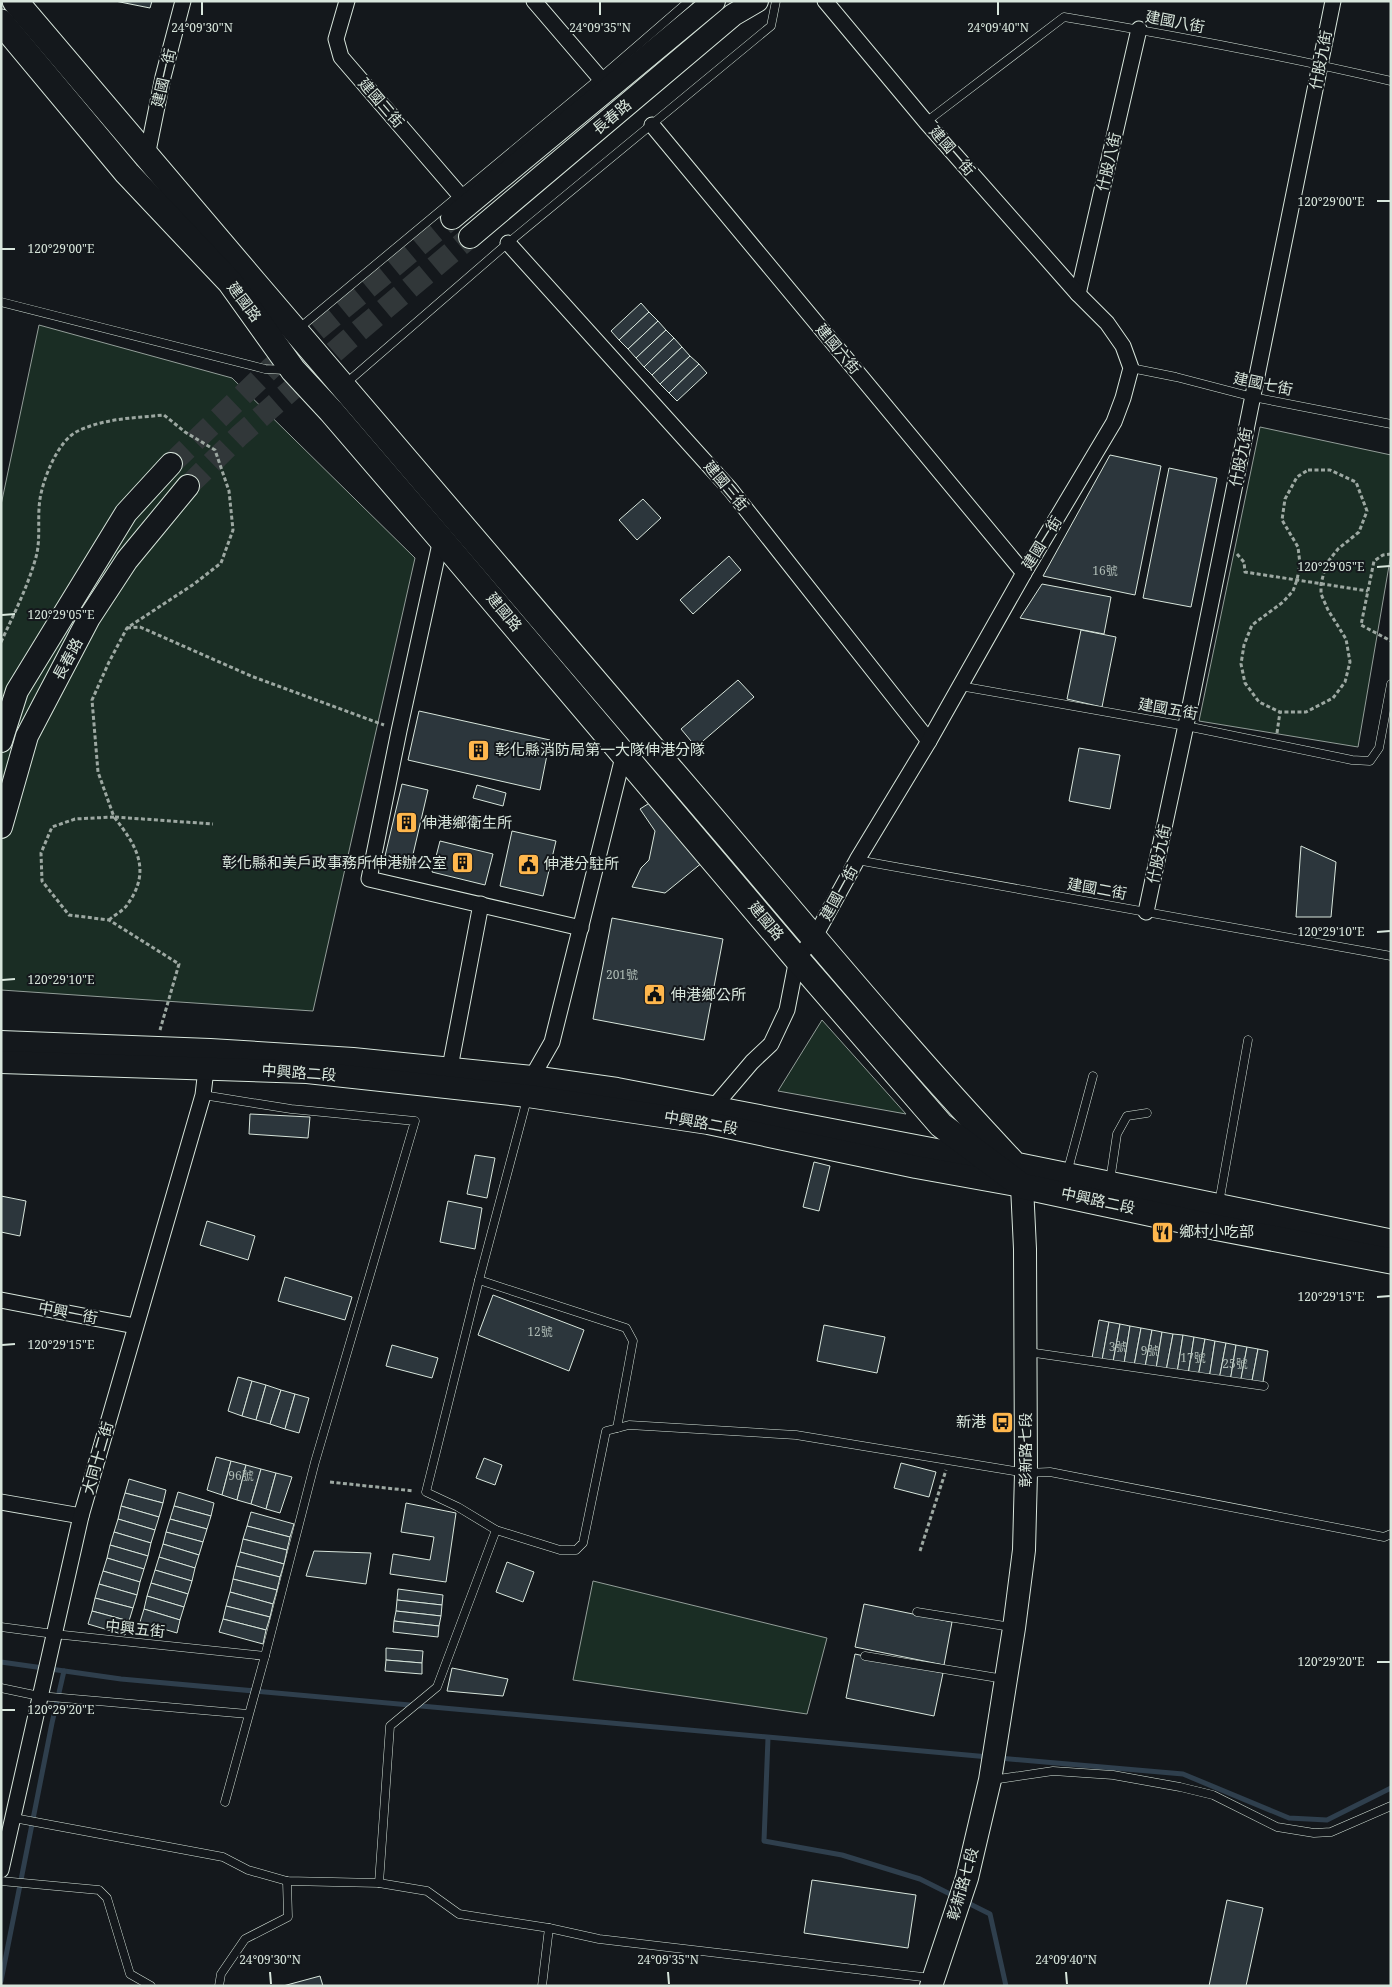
<svg xmlns="http://www.w3.org/2000/svg" width="1392" height="1987" viewBox="0 0 1392 1987" font-family="'Noto Serif','Noto Sans TC',serif">
  <style>
    .green { fill: #1a2d24; stroke: #939e99 }
    .lines { fill: none; stroke-linecap: round; stroke-linejoin: round }
    .stream { stroke: #2f3f4d; stroke-width: 5 }
    .building { fill: #2c363c; stroke: #d8e6dc }
    .secondary-tunnel { stroke: #313739; stroke-width: 22; stroke-dasharray: 22 11; stroke-linecap: butt }
    .lane-casing { stroke: #d8e6dc; stroke-width: 9 }
    .street-casing { stroke: #d8e6dc; stroke-width: 17 }
    .secondary-casing { stroke: #d8e6dc; stroke-width: 24 }
    .primary-casing { stroke: #d8e6dc; stroke-width: 27 }
    .path { stroke: #9da8a2; stroke-width: 3; stroke-dasharray: 4 2.5; stroke-linecap: butt }
    .lane { stroke: #14181c; stroke-width: 8 }
    .street { stroke: #14181c; stroke-width: 15 }
    .secondary { stroke: #14181c; stroke-width: 22 }
    .primary { stroke: #14181c; stroke-width: 25 }
    .ticks { fill: none; stroke: #d8e6dc; stroke-width: 2 }
    .labels { text-anchor: middle; stroke-width: 4; stroke-linejoin: round; paint-order: stroke }
    .number-label { font-size: 12px; fill: #adbab4 }
    .street-label { font-size: 15px; fill: #d8e6dc; stroke: #14181c }
    .poi-label { font-size: 15px; fill: #d8e6dc; stroke: #14181c; text-anchor: start }
    .ticks-label { font-size: 12px; text-anchor: middle; fill: #d8e6dc; stroke: #14181c; stroke-width: 4; stroke-linejoin: round; paint-order: stroke }
  </style>
  <rect width="100%" height="100%" fill="#14181c"/>
  <g class="green">
    <path d="M39 325 232 378 415 558 313 1011 1 990V505Z"/>
    <path d="M1260 427 1391 455V554L1358 747 1199 721Z"/>
    <path d="M822 1020 906 1114 778 1091Z"/>
    <path d="M593 1581 827 1638 807 1714 573 1680Z"/>
  </g>
  <g class="lines">
    <g class="stream">
      <path d="M1 1662 121 1679 989 1757"/>
      <path d="M768 1738 764 1841 842 1855 920 1879 956 1897"/>
      <path d="M999 1758 1183 1774 1289 1818 1327 1820 1391 1788"/>
      <path d="M966 1902 990 1914 1006 1986"/>
      <path d="M1 1981 52 1723 64 1671"/>
    </g>
  </g>
  <g class="building">
    <path d="M115 1H152L150 8Z"/>
    <path d="M641 303 649 312 619 340 611 331Z"/>
    <path d="M649 312 658 321 628 349 619 340Z"/>
    <path d="M658 321 666 330 636 358 628 349Z"/>
    <path d="M666 330 674 338 644 367 636 358Z"/>
    <path d="M674 338 682 347 652 375 644 367Z"/>
    <path d="M682 347 690 356 660 384 652 375Z"/>
    <path d="M690 356 699 364 669 393 660 384Z"/>
    <path d="M699 364 707 373 677 401 669 393Z"/>
    <path d="M1110 455 1161 466 1135 595 1043 576Z"/>
    <path d="M1169 468 1217 478 1191 607 1143 598Z"/>
    <path d="M643 499 661 518 637 540 619 520Z"/>
    <path d="M729 556 741 570 693 614 680 600Z"/>
    <path d="M1042 584 1111 597 1104 634 1020 618Z"/>
    <path d="M1081 630 1116 637 1102 707 1067 699Z"/>
    <path d="M738 680 754 697 696 747 681 729Z"/>
    <path d="M419 711 550 740 540 790 408 760Z"/>
    <path d="M1079 748 1120 755 1110 809 1069 801Z"/>
    <path d="M402 784 428 790 411 863 385 856Z"/>
    <path d="M477 785 506 793 503 806 473 798Z"/>
    <path d="M651 802 703 862 665 893 632 887 641 868 649 860 655 831 640 809Z"/>
    <path d="M512 831 556 841 543 896 500 886Z"/>
    <path d="M440 841 493 854 485 885 432 872Z"/>
    <path d="M1301 846 1336 862 1331 917H1296Z"/>
    <path d="M612 918 723 939 704 1040 593 1019Z"/>
    <path d="M250 1114 310 1117 308 1138 249 1134Z"/>
    <path d="M475 1155 495 1158 487 1198 467 1194Z"/>
    <path d="M814 1162 830 1166 819 1211 803 1207Z"/>
    <path d="M1 1196 26 1201 20 1236 1 1232Z"/>
    <path d="M448 1201 482 1208 475 1249 440 1242Z"/>
    <path d="M207 1221 255 1236 248 1260 200 1245Z"/>
    <path d="M285 1277 352 1297 345 1320 278 1301Z"/>
    <path d="M493 1295 584 1330 569 1371 478 1335Z"/>
    <path d="M1099 1320 1109 1322 1102 1360 1092 1358Z"/>
    <path d="M1109 1322 1120 1324 1113 1362 1102 1360Z"/>
    <path d="M1120 1324 1130 1326 1124 1364 1113 1362Z"/>
    <path d="M824 1325 885 1337 877 1373 817 1361Z"/>
    <path d="M1130 1326 1141 1328 1134 1366 1124 1364Z"/>
    <path d="M1141 1328 1152 1330 1145 1367 1134 1366Z"/>
    <path d="M1152 1330 1162 1332 1156 1369 1145 1367Z"/>
    <path d="M1162 1332 1173 1334 1166 1371 1156 1369Z"/>
    <path d="M1173 1334 1183 1335 1177 1373 1166 1371Z"/>
    <path d="M1183 1335 1194 1337 1188 1375 1177 1373Z"/>
    <path d="M1194 1337 1205 1339 1198 1377 1188 1375Z"/>
    <path d="M1205 1339 1215 1341 1209 1379 1198 1377Z"/>
    <path d="M1215 1341 1226 1343 1219 1380 1209 1379Z"/>
    <path d="M1226 1343 1236 1345 1230 1382 1219 1380Z"/>
    <path d="M392 1345 438 1358 432 1378 386 1366Z"/>
    <path d="M1236 1345 1247 1347 1240 1384 1230 1382Z"/>
    <path d="M1247 1347 1258 1349 1251 1386 1240 1384Z"/>
    <path d="M1258 1349 1268 1351 1262 1388 1251 1386Z"/>
    <path d="M238 1377 252 1381 242 1416 228 1411Z"/>
    <path d="M252 1381 266 1385 256 1420 242 1416Z"/>
    <path d="M266 1385 281 1390 270 1424 256 1420Z"/>
    <path d="M281 1390 295 1394 285 1429 270 1424Z"/>
    <path d="M295 1394 309 1398 299 1433 285 1429Z"/>
    <path d="M216 1457 231 1461 222 1495 207 1490Z"/>
    <path d="M484 1458 502 1465 495 1485 476 1478Z"/>
    <path d="M231 1461 246 1465 237 1500 222 1495Z"/>
    <path d="M901 1463 936 1472 929 1497 894 1488Z"/>
    <path d="M246 1465 261 1469 251 1504 237 1500Z"/>
    <path d="M261 1469 276 1473 266 1509 251 1504Z"/>
    <path d="M276 1473 292 1477 280 1513 266 1509Z"/>
    <path d="M129 1479 166 1490 163 1503 125 1493Z"/>
    <path d="M178 1492 214 1503 211 1516 174 1506Z"/>
    <path d="M125 1493 163 1503 159 1517 121 1506Z"/>
    <path d="M406 1503 456 1513 446 1582 390 1574 393 1554 430 1560 434 1537 401 1532Z"/>
    <path d="M121 1506 159 1517 155 1530 118 1519Z"/>
    <path d="M174 1506 211 1516 207 1529 170 1519Z"/>
    <path d="M251 1512 294 1524 290 1537 247 1526Z"/>
    <path d="M118 1519 155 1530 151 1543 114 1532Z"/>
    <path d="M170 1519 207 1529 203 1542 166 1532Z"/>
    <path d="M247 1526 290 1537 287 1550 243 1539Z"/>
    <path d="M114 1532 151 1543 148 1556 110 1545Z"/>
    <path d="M166 1532 203 1542 199 1555 163 1544Z"/>
    <path d="M243 1539 287 1550 284 1564 240 1552Z"/>
    <path d="M163 1544 199 1555 195 1568 159 1557Z"/>
    <path d="M110 1545 148 1556 144 1569 107 1558Z"/>
    <path d="M314 1551 371 1553 366 1584 306 1576Z"/>
    <path d="M240 1552 284 1564 280 1577 236 1566Z"/>
    <path d="M159 1557 195 1568 192 1581 155 1570Z"/>
    <path d="M107 1558 144 1569 140 1582 103 1571Z"/>
    <path d="M507 1562 534 1572 523 1602 496 1592Z"/>
    <path d="M236 1566 280 1577 277 1590 233 1579Z"/>
    <path d="M155 1570 192 1581 188 1594 151 1583Z"/>
    <path d="M103 1571 140 1582 137 1595 99 1584Z"/>
    <path d="M233 1579 277 1590 273 1604 230 1592Z"/>
    <path d="M151 1583 188 1594 184 1607 147 1596Z"/>
    <path d="M99 1584 137 1595 133 1608 95 1598Z"/>
    <path d="M398 1589 443 1595 442 1605 397 1600Z"/>
    <path d="M230 1592 273 1604 270 1617 226 1606Z"/>
    <path d="M147 1596 184 1607 180 1620 144 1609Z"/>
    <path d="M95 1598 133 1608 129 1621 92 1611Z"/>
    <path d="M397 1600 442 1605 441 1616 396 1611Z"/>
    <path d="M864 1604 952 1622 944 1665 855 1647Z"/>
    <path d="M226 1606 270 1617 266 1630 223 1619Z"/>
    <path d="M144 1609 180 1620 177 1633 140 1622Z"/>
    <path d="M92 1611 129 1621 125 1635 88 1624Z"/>
    <path d="M396 1611 441 1616 439 1626 394 1621Z"/>
    <path d="M223 1619 266 1630 263 1644 219 1632Z"/>
    <path d="M394 1621 439 1626 438 1637 393 1632Z"/>
    <path d="M386 1648 423 1651 422 1663 386 1660Z"/>
    <path d="M855 1654 943 1673 934 1716 846 1698Z"/>
    <path d="M386 1660 422 1663V1674L385 1671Z"/>
    <path d="M452 1668 508 1679 503 1696 447 1691Z"/>
    <path d="M812 1880 916 1895 908 1948 804 1933Z"/>
    <path d="M1227 1900 1263 1908 1246 1986H1209Z"/>
    <path d="M320 1976 323 1986H283Z"/>
  </g>
  <g class="lines">
    <g class="secondary-tunnel">
      <path d="M171 464 271 368 452 218"/>
      <path d="M188 486 239 436 348 340 470 237"/>
    </g>
    <defs>
      <g id="lane">
        <path d="M926 122 1064 17C1173 35 1283 56 1391 81"/>
        <path d="M1 302 265 369 286 370"/>
        <path d="M297 330 600 78 689 1"/>
        <path d="M1131 368 1176 377 1253 397 1391 424"/>
        <path d="M344 385 508 243 771 26 776 1"/>
        <path d="M960 686 1186 726 1352 760 1370 761 1379 748 1391 684"/>
        <path d="M857 860 1391 956"/>
        <path d="M203 1095 291 1109 415 1121 315 1462 265 1656 225 1802"/>
        <path d="M527 1099 479 1280 426 1492 458 1507 496 1530 560 1550H576L583 1543 606 1431 629 1425 796 1435 1026 1473 1050 1472 1384 1537 1391 1534"/>
        <path d="M1067 1173 1093 1076"/>
        <path d="M1110 1181 1117 1134 1127 1116 1147 1113"/>
        <path d="M1219 1203 1248 1040"/>
        <path d="M479 1280 626 1328 633 1341 617 1428"/>
        <path d="M1028 1352 1264 1386"/>
        <path d="M917 1612 1011 1627"/>
        <path d="M1 1627 54 1634 265 1656"/>
        <path d="M865 1656 1004 1679"/>
        <path d="M1 1688 39 1696 248 1714"/>
        <path d="M992 1780 1053 1771 1113 1775 1180 1787 1213 1795 1277 1827 1314 1833 1331 1832 1391 1806"/>
        <path d="M14 1818 223 1857 248 1870 287 1881 379 1883 427 1891 459 1914 549 1928 599 1939 931 1978"/>
        <path d="M1 1881 99 1890 107 1898 130 1974 151 1986"/>
        <path d="M379 1883 390 1726 437 1687 496 1530"/>
        <path d="M219 1986 221 1974 245 1939 288 1917 287 1881"/>
        <path d="M542 1986 549 1928"/>
      </g>
      <g id="street">
        <path d="M347 1 336 39 341 57 459 194"/>
        <path d="M534 1 600 78"/>
        <path d="M652 125 1024 573"/>
        <path d="M147 156 163 77 183 1"/>
        <path d="M508 243 730 489 929 741"/>
        <path d="M1078 294 1139 29"/>
        <path d="M441 539 399 731 369 879 581 928"/>
        <path d="M1146 912 1189 711 1333 1"/>
        <path d="M448 1078 481 904"/>
        <path d="M530 1085 532 1077 552 1042 624 753"/>
        <path d="M710 1115 712 1109 752 1062 771 1044 787 1010 797 959 814 938 857 860 929 741 1024 573 1114 422 1123 398 1131 368 1123 346 1107 323 1078 294 926 122 825 1"/>
        <path d="M1 1300 135 1326"/>
        <path d="M1 1502 81 1516"/>
        <path d="M1 1870 81 1516 203 1095 207 1061"/>
      </g>
      <g id="secondary">
        <path d="M452 218 714 1"/>
        <path d="M470 237 733 15 757 1"/>
        <path d="M1 741 17 691 126 513 171 464"/>
        <path d="M1 827 27 736 89 618 127 560 188 486"/>
        <path d="M1 1042 210 1050 353 1059 532 1077 617 1089 1015 1165 1022 1186 1025 1249 1026 1473 1024 1550 1014 1628 990 1780 967 1878 931 1986"/>
        <path d="M1 1062 307 1072 528 1096 708 1123 916 1167 1022 1186"/>
      </g>
      <g id="primary">
        <path d="M15 1C233 258 451 514 671 770 785 902 895 1038 1015 1165L1391 1242"/>
        <path d="M1 22 127 173 230 282 293 370 331 411 441 539 797 959 941 1125 1022 1186 1214 1227 1391 1261"/>
      </g>
    </defs>
    <use href="#lane" class="lane-casing"/>
    <use href="#street" class="street-casing"/>
    <use href="#secondary" class="secondary-casing"/>
    <use href="#primary" class="primary-casing"/>
    <g class="path">
      <path d="M1308 470H1330L1356 482 1367 511 1359 532 1338 549 1326 564 1321 584V594L1328 610 1346 639 1350 662 1345 682 1333 698 1306 712H1280L1259 702 1245 683 1241 664 1244 645 1252 625 1283 602 1293 591 1297 580 1300 564 1298 547 1282 520 1285 499 1297 477Z"/>
      <path d="M1237 554 1244 562 1245 572 1368 591"/>
      <path d="M1391 554 1383 555 1374 561 1361 625 1391 641"/>
      <path d="M127 628 140 627 251 676 384 725"/>
      <path d="M1 642C14 614 28 586 36 557 41 539 37 518 40 499 43 479 58 440 78 431 105 418 135 418 164 415L185 432 215 450 229 491 233 530 221 563 194 584 127 628 109 662 92 700 98 772 114 817 75 819 52 827 41 853 42 881 69 915 109 920 179 964 160 1030"/>
      <path d="M1277 733 1280 712"/>
      <path d="M115 817 213 824"/>
      <path d="M109 920C114 915 123 911 127 905 152 871 137 846 114 817"/>
      <path d="M330 1482 414 1491"/>
      <path d="M920 1551 946 1470"/>
    </g>
    <use href="#lane" class="lane"/>
    <use href="#street" class="street"/>
    <use href="#secondary" class="secondary"/>
    <use href="#primary" class="primary"/>
  </g>
  <path class="ticks" d="M202 2V15M600 2V15M998 2V15M1377 201H1390M2 249H15M1377 567 1390 566M2 615 15 614M1377 932 1390 931M2 980 15 979M1377 1297 1390 1296M2 1345 15 1344M1377 1662H1390M2 1710H15M270 1972 271 1984M668 1972 669 1984M1066 1972 1067 1984"/>
  <defs>
    <symbol id="building-square" viewBox="-11 -11 22 22"><rect x="-9" y="-9" width="18" height="18" rx="4" fill="#ffb74d" stroke="#14181c"/><path d="M-4-6H4V6H1V3H-1V6H-4ZM-2.5-4.3h1.7v1.8h-1.7ZM.8-4.3h1.7v1.8H.8ZM-2.5-1h1.7V.8h-1.7ZM.8-1h1.7V.8H.8Z" fill="#111"/></symbol>
    <symbol id="civic-square" viewBox="-11 -11 22 22"><rect x="-9" y="-9" width="18" height="18" rx="4" fill="#ffb74d" stroke="#14181c"/><path d="M-.6-6.5H3V-4.5H.6V-3L4-1V1h2V6H-6V1h2V-1L-.6-3ZM-1.2 2.5V6h2.4V2.5Z" fill="#111"/></symbol>
    <symbol id="restaurant-square" viewBox="-11 -11 22 22"><rect x="-9" y="-9" width="18" height="18" rx="4" fill="#ffb74d" stroke="#14181c"/><path d="M-5-6h1v4h1v-4h1v4h1v-4h1v5L-1.5 .5V6h-2V.5L-5-1ZM5-6V6H3V1.5H1.5Q1.5-4 5-6Z" fill="#111"/></symbol>
    <symbol id="bus-square" viewBox="-11 -11 22 22"><rect x="-9" y="-9" width="18" height="18" rx="4" fill="#ffb74d" stroke="#14181c"/><path d="M-5-6H5V4H4V6H2V4H-2V6H-4V4H-5ZM-3.5-4V0h7V-4ZM-3.5 1.2v1.5H-2V1.2ZM2 1.2v1.5H3.5V1.2Z" fill="#111"/></symbol>
  </defs>
  <g fill-rule="evenodd">
    <use href="#building-square" x="466" y="738" width="25" height="25"/>
    <use href="#building-square" x="394" y="810" width="25" height="25"/>
    <use href="#building-square" x="450" y="850" width="25" height="25"/>
    <use href="#civic-square" x="516" y="852" width="25" height="25"/>
    <use href="#civic-square" x="642" y="982" width="25" height="25"/>
    <use href="#restaurant-square" x="1150" y="1220" width="25" height="25"/>
    <use href="#bus-square" x="990" y="1410" width="25" height="25"/>
  </g>
  <g class="labels">
    <g class="number-label">
      <text x="1105" y="575">16號</text>
      <text x="622" y="979">201號</text>
      <text x="540" y="1336">12號</text>
      <text x="1118" y="1351">3號</text>
      <text x="1150" y="1355">9號</text>
      <text x="1193" y="1362">17號</text>
      <text x="1235" y="1368">25號</text>
      <text x="241" y="1480">96號</text>
    </g>
    <g class="street-label">
      <text transform="translate(1175 22) rotate(11)" y="5">建國八街</text>
      <text transform="translate(1321 60) rotate(-79)" y="5">什股九街</text>
      <text transform="translate(164 78) rotate(-77)" y="5">建國一街</text>
      <text transform="translate(381 103) rotate(49)" y="5">建國三街</text>
      <text transform="translate(612 117) rotate(-40)" y="5">長春路</text>
      <text transform="translate(952 151) rotate(49)" y="5">建國一街</text>
      <text transform="translate(1109 162) rotate(-77)" y="5">什股八街</text>
      <text transform="translate(244 302) rotate(53)" y="5">建國路</text>
      <text transform="translate(838 349) rotate(50)" y="5">建國六街</text>
      <text transform="translate(1263 384) rotate(12)" y="5">建國七街</text>
      <text transform="translate(1241 457) rotate(-79)" y="5">什股九街</text>
      <text transform="translate(726 486) rotate(50)" y="5">建國三街</text>
      <text transform="translate(1042 543) rotate(-58)" y="5">建國一街</text>
      <text transform="translate(504 612) rotate(50)" y="5">建國路</text>
      <text transform="translate(68 659) rotate(-62)" y="5">長春路</text>
      <text transform="translate(1168 709) rotate(10)" y="5">建國五街</text>
      <text transform="translate(1159 854) rotate(-78)" y="5">什股九街</text>
      <text transform="translate(1097 889) rotate(10)" y="5">建國二街</text>
      <text transform="translate(839 893) rotate(-61)" y="5">建國一街</text>
      <text transform="translate(766 921) rotate(50)" y="5">建國路</text>
      <text transform="translate(299 1073) rotate(4)" y="5">中興路二段</text>
      <text transform="translate(701 1123) rotate(10)" y="5">中興路二段</text>
      <text transform="translate(1098 1201) rotate(12)" y="5">中興路二段</text>
      <text transform="translate(68 1313) rotate(11)" y="5">中興一街</text>
      <text transform="translate(1026 1450) rotate(-90)" y="5">彰新路七段</text>
      <text transform="translate(98 1458) rotate(-74)" y="5">大同十二街</text>
      <text transform="translate(135 1629) rotate(6)" y="5">中興五街</text>
      <text transform="translate(963 1884) rotate(-74)" y="5">彰新路七段</text>
    </g>
    <g class="poi-label">
      <text x="495" y="755">彰化縣消防局第一大隊伸港分隊</text>
      <text x="422" y="828">伸港鄉衛生所</text>
      <text x="447" y="868" text-anchor="end">彰化縣和美戶政事務所伸港辦公室</text>
      <text x="544" y="869">伸港分駐所</text>
      <text x="671" y="1000">伸港鄉公所</text>
      <text x="1179" y="1237">鄉村小吃部</text>
      <text x="986" y="1427" text-anchor="end">新港</text>
    </g>
  </g>
  <g class="ticks-label">
    <text x="202" y="32">24°09'30"N</text>
    <text x="600" y="32">24°09'35"N</text>
    <text x="998" y="32">24°09'40"N</text>
    <text x="1331" y="206">120°29'00"E</text>
    <text x="61" y="253">120°29'00"E</text>
    <text x="1331" y="571">120°29'05"E</text>
    <text x="61" y="619">120°29'05"E</text>
    <text x="1331" y="936">120°29'10"E</text>
    <text x="61" y="984">120°29'10"E</text>
    <text x="1331" y="1301">120°29'15"E</text>
    <text x="61" y="1349">120°29'15"E</text>
    <text x="1331" y="1666">120°29'20"E</text>
    <text x="61" y="1714">120°29'20"E</text>
    <text x="270" y="1964">24°09'30"N</text>
    <text x="668" y="1964">24°09'35"N</text>
    <text x="1066" y="1964">24°09'40"N</text>
  </g>
  <rect width="1392" height="1987" fill="none" stroke="#d8e6dc" stroke-width="5"/>
</svg>
